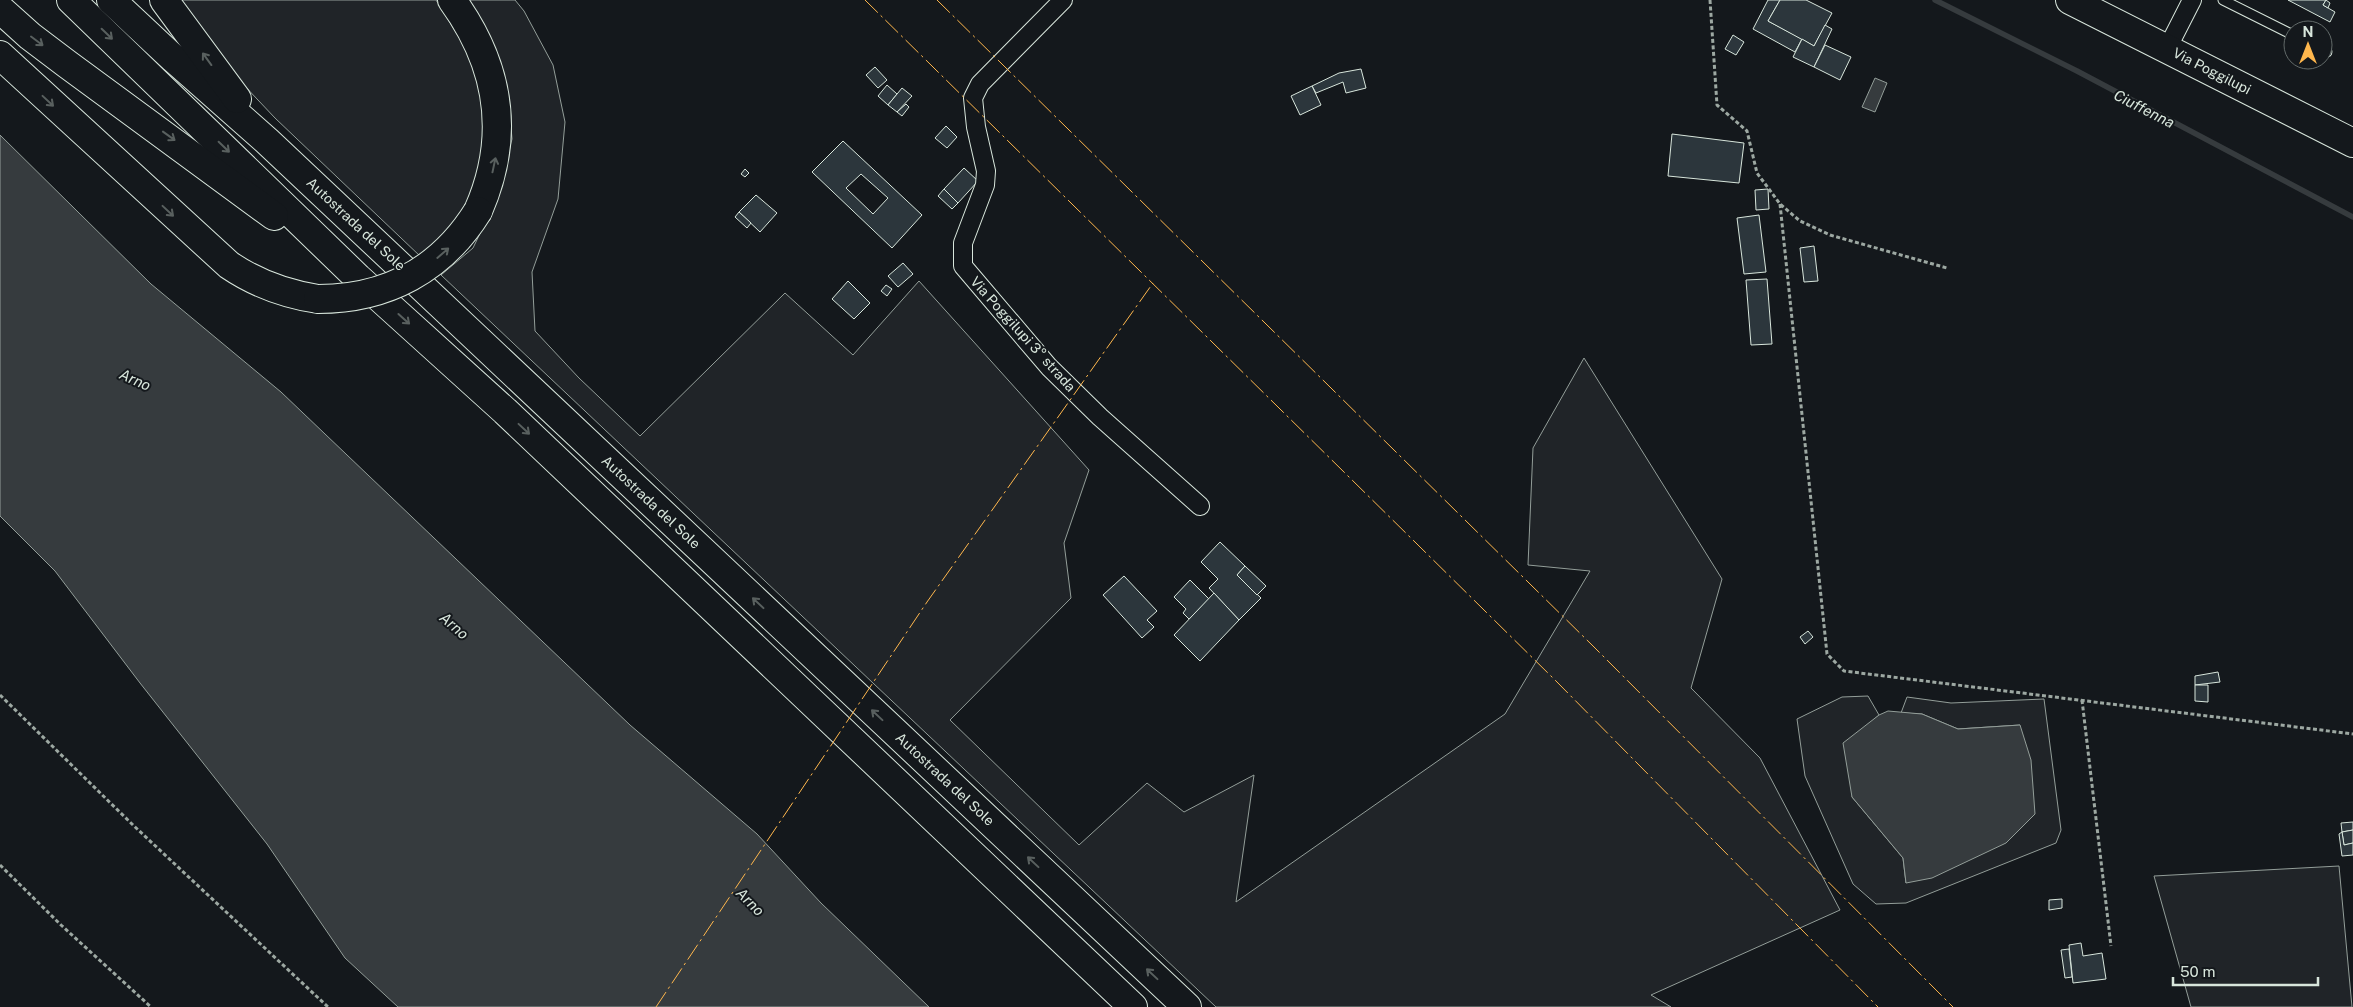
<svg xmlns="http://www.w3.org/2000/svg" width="2353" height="1007" viewBox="0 0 2353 1007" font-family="'Public Sans',sans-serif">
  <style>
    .green { fill: #202428; stroke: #939e99 }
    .water { fill: #363b3e; stroke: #939e99 }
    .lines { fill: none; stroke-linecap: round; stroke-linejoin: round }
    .stream { stroke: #363b3e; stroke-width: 5.5 }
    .building { fill: #2c363c; stroke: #d8e6dc; fill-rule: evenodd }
    .lane-casing { stroke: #d8e6dc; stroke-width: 11 }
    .street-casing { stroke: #d8e6dc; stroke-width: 20 }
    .primary-casing { stroke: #d8e6dc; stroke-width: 30 }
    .highway-casing { stroke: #d8e6dc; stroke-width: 30 }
    .path { stroke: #9da8a2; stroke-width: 3; stroke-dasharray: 4 2.5; stroke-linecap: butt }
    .lane { stroke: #14181c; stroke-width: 9 }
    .street { stroke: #14181c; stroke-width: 18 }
    .primary { stroke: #14181c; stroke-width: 28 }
    .highway { stroke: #14181c; stroke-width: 28 }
    .highway-bridge-casing { stroke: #d8e6dc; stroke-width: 30; stroke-linecap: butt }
    .highway-bridge { stroke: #14181c; stroke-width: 28 }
    .power { stroke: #ffb74d; stroke-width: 1; stroke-dasharray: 18 4 2.5 4; stroke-linecap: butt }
    .oneway { stroke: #59605f }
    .labels { text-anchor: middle; stroke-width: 4; stroke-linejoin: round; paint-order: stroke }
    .street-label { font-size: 14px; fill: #d8e6dc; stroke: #14181c }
    .water-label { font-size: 15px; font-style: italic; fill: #d8e6dc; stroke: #14181c }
  </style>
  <rect width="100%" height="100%" fill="#14181c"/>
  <g class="green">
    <path d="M173 0H436C449 22 464 43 475 66 496 112 485 189 452 229 443 239 431 248 421 257L275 118 205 44Z"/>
    <path d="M465 0H515L524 11 553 65 565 122 558 199 532 272 535 331 579 378 640 436 785 293 853 355 919 281 1089 470 1064 543 1071 598 950 720 1079 845 1147 783 1184 812 1254 775 1236 902 1505 714 1590 571 1528 565 1533 448 1584 358 1722 579 1691 688 1760 758 1840 910 1651 995 1671 1007H1216L441 275 473 248 498 196 512 139 508 92 489 41Z"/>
    <path d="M1868 696 1879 715 1867 726 1852 797 1903 858 1906 883 2020 725 1958 729 1922 714 1901 713 1907 697 1951 703 2044 699 2061 830 2056 843 1906 903 1876 904 1853 884 1805 776 1797 719 1842 697Z"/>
    <path d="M2339 866 2352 1007H2191L2154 876Z"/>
  </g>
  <g class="water">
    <path d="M1875 78 1887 83 1875 112 1862 107Z"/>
    <path d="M0 135 151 284 281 392 630 725 757 834 821 903 929 1007H398L345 958 267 844 140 683 55 571 0 516Z"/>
    <path d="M1888 711 1922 714 1958 729 2020 725 2031 760 2035 814 2006 843 1932 878 1906 883 1903 858 1852 797 1843 743 1879 715Z"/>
  </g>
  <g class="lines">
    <path class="stream" d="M1935 0 2077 71 2353 217"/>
  </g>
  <g class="building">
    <path d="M1768 0H1780L1768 21 1802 39 1795 52 1753 29Z"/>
    <path d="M1780 0H1806L1832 13 1814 46 1768 21Z"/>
    <path d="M2288 0H2326L2323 5 2335 12 2330 22Z"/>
    <path d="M2326 0 2330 3 2328 8 2323 5Z"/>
    <path d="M1825 25 1832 29 1814 67 1793 57 1802 39 1814 46Z"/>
    <path d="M1733 35 1744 42 1736 55 1725 49Z"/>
    <path d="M1825 45 1851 57 1840 80 1814 67Z"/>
    <path d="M875 67 887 80 878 88 866 75Z"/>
    <path d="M1361 69 1366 88 1346 93 1343 82 1316 93 1312 86 1339 73Z"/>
    <path d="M887 85 897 94 888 105 878 96Z"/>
    <path d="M1312 86 1321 105 1300 115 1291 96Z"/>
    <path d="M902 88 912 96 897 112 888 105Z"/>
    <path d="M906 104 909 107 902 116 897 112Z"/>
    <path d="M946 126 957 137 947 148 935 138Z"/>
    <path d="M1672 134 1744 143 1739 183 1668 176Z"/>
    <path d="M843 141 922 215 892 248 812 172ZM861 174 888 198 873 214 846 188Z"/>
    <path d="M964 168 978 181 958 203 944 189Z"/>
    <path d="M745 169 749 173 745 177 741 174Z"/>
    <path d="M944 189 958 203 952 209 938 196Z"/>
    <path d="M1768 189 1769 209 1756 210 1755 190Z"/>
    <path d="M756 195 777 213 760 232 739 212Z"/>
    <path d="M739 212 751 223 747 228 735 217Z"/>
    <path d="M1759 215 1766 272 1744 274 1737 218Z"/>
    <path d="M1814 246 1818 281 1804 282 1800 248Z"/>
    <path d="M903 263 913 274 898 287 888 276Z"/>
    <path d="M1767 279 1772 344 1751 345 1746 280Z"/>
    <path d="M848 281 870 303 854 319 832 299Z"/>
    <path d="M886 285 892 289 887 296 881 291Z"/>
    <path d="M1220 542 1245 566 1237 575 1261 598 1239 620 1209 588 1218 579 1201 562Z"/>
    <path d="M1245 566 1266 586 1257 595 1237 575Z"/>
    <path d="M1124 576 1157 611 1147 620 1154 627 1142 638 1103 595Z"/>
    <path d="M1190 580 1209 599 1189 619 1183 613 1186 609 1174 597Z"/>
    <path d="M1214 593 1239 620 1200 661 1174 635Z"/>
    <path d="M1808 631 1813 637 1805 644 1800 637Z"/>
    <path d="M2218 672 2220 682 2195 685V676Z"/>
    <path d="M2195 685H2208V702L2195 701Z"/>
    <path d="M2353 822V830L2342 832 2341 823Z"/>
    <path d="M2353 830V843L2344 845 2342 832Z"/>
    <path d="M2342 832 2344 845 2353 843V855L2342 856 2339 834Z"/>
    <path d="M2062 899V908L2049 910V900Z"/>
    <path d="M2081 943 2083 956 2102 953 2106 979 2073 983 2069 945Z"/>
    <path d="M2069 949 2072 977 2065 978 2061 950Z"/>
  </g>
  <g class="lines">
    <defs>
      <g id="lane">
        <path d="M2223 0 2293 35"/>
        <path d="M2323 50 2327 52"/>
      </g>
      <g id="street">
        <path d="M1063 0 980 84 973 98 976 127 986 171 985 185 963 243V266L1049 367 1100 417 1200 506"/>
        <path d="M2167 49 2192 0"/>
      </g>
      <path id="primary" d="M2070 0 2353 143"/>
      <g id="highway">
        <path d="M71 0 358 278 505 411 1133 1007"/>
        <path d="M111 0 173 58 267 141 1187 1007"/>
        <path d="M164 0 237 99"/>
        <path d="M452 0C500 66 511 136 478 211"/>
        <path d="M0 9 30 36 67 64 274 216"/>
        <path d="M0 55 229 265C257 284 285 294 318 299"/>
      </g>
    </defs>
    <use href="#lane" class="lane-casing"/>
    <use href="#street" class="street-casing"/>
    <use href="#primary" class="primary-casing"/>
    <use href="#highway" class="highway-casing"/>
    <g class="path">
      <path d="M1710 0 1717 105 1747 131 1757 173 1780 204 1800 221 1830 235 1947 268"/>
      <path d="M1780 204 1827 654 1844 671 2353 734"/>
      <path d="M0 695 134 826 328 1007"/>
      <path d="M2082 700 2111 946"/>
      <path d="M0 865 61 925 151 1007"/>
    </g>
    <use href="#lane" class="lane"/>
    <use href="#street" class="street"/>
    <use href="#primary" class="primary"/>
    <use href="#highway" class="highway"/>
    <defs>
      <path id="highway-bridge" d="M318 299C387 299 442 269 478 211"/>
    </defs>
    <use href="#highway-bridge" class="highway-bridge-casing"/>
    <use href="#highway-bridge" class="highway-bridge"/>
    <g class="power">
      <path d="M865 0 1555 680 1878 1007"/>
      <path d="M937 0 1594 647 1953 1007"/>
      <path d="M656 1007 927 602 1153 283"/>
    </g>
  </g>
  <defs><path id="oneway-shaft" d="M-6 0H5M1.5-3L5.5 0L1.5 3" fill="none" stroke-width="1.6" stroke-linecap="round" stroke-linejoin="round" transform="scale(1.25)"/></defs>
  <g class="oneway">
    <use href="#oneway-shaft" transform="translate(107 34) rotate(44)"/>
    <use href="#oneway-shaft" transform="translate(37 41) rotate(37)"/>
    <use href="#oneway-shaft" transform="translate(207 59) rotate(-126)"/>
    <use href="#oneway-shaft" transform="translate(48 101) rotate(43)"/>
    <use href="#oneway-shaft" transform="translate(169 136) rotate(36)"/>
    <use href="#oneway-shaft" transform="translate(224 147) rotate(44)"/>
    <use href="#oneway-shaft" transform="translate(494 165) rotate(-78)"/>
    <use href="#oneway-shaft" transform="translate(168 211) rotate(43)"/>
    <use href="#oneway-shaft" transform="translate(443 253) rotate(-41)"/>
    <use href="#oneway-shaft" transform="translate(404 319) rotate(42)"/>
    <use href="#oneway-shaft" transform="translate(524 429) rotate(43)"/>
    <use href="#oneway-shaft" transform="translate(758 603) rotate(-137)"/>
    <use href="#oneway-shaft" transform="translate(877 715) rotate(-137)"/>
    <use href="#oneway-shaft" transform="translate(1033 862) rotate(-137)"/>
    <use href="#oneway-shaft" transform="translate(1152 974) rotate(-137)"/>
  </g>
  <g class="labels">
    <g class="street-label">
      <text transform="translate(2212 71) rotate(27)" y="5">Via Poggilupi</text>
      <text transform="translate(356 224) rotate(43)" y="5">Autostrada del Sole</text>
      <text transform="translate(1023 334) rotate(48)" y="5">Via Poggilupi 3° strada</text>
      <text transform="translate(651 502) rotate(43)" y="5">Autostrada del Sole</text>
      <text transform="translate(945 779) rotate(43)" y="5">Autostrada del Sole</text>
    </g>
    <g class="water-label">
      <text transform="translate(2144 109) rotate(27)" y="5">Ciuffenna</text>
      <text transform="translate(135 380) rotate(24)" y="5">Arno</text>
      <text transform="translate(454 626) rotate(41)" y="5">Arno</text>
      <text transform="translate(750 902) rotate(45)" y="5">Arno</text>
    </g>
  </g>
  <g transform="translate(2308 45)"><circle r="24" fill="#14181c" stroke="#626a69"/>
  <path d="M0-4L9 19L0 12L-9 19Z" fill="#ffb74d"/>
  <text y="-8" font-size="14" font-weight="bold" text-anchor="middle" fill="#d8e6dc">N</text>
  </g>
  <path d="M2173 977v8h145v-8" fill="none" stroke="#d8e6dc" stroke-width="2.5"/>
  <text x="2180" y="977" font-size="15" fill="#d8e6dc" stroke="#14181c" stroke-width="4" paint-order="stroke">50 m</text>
</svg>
